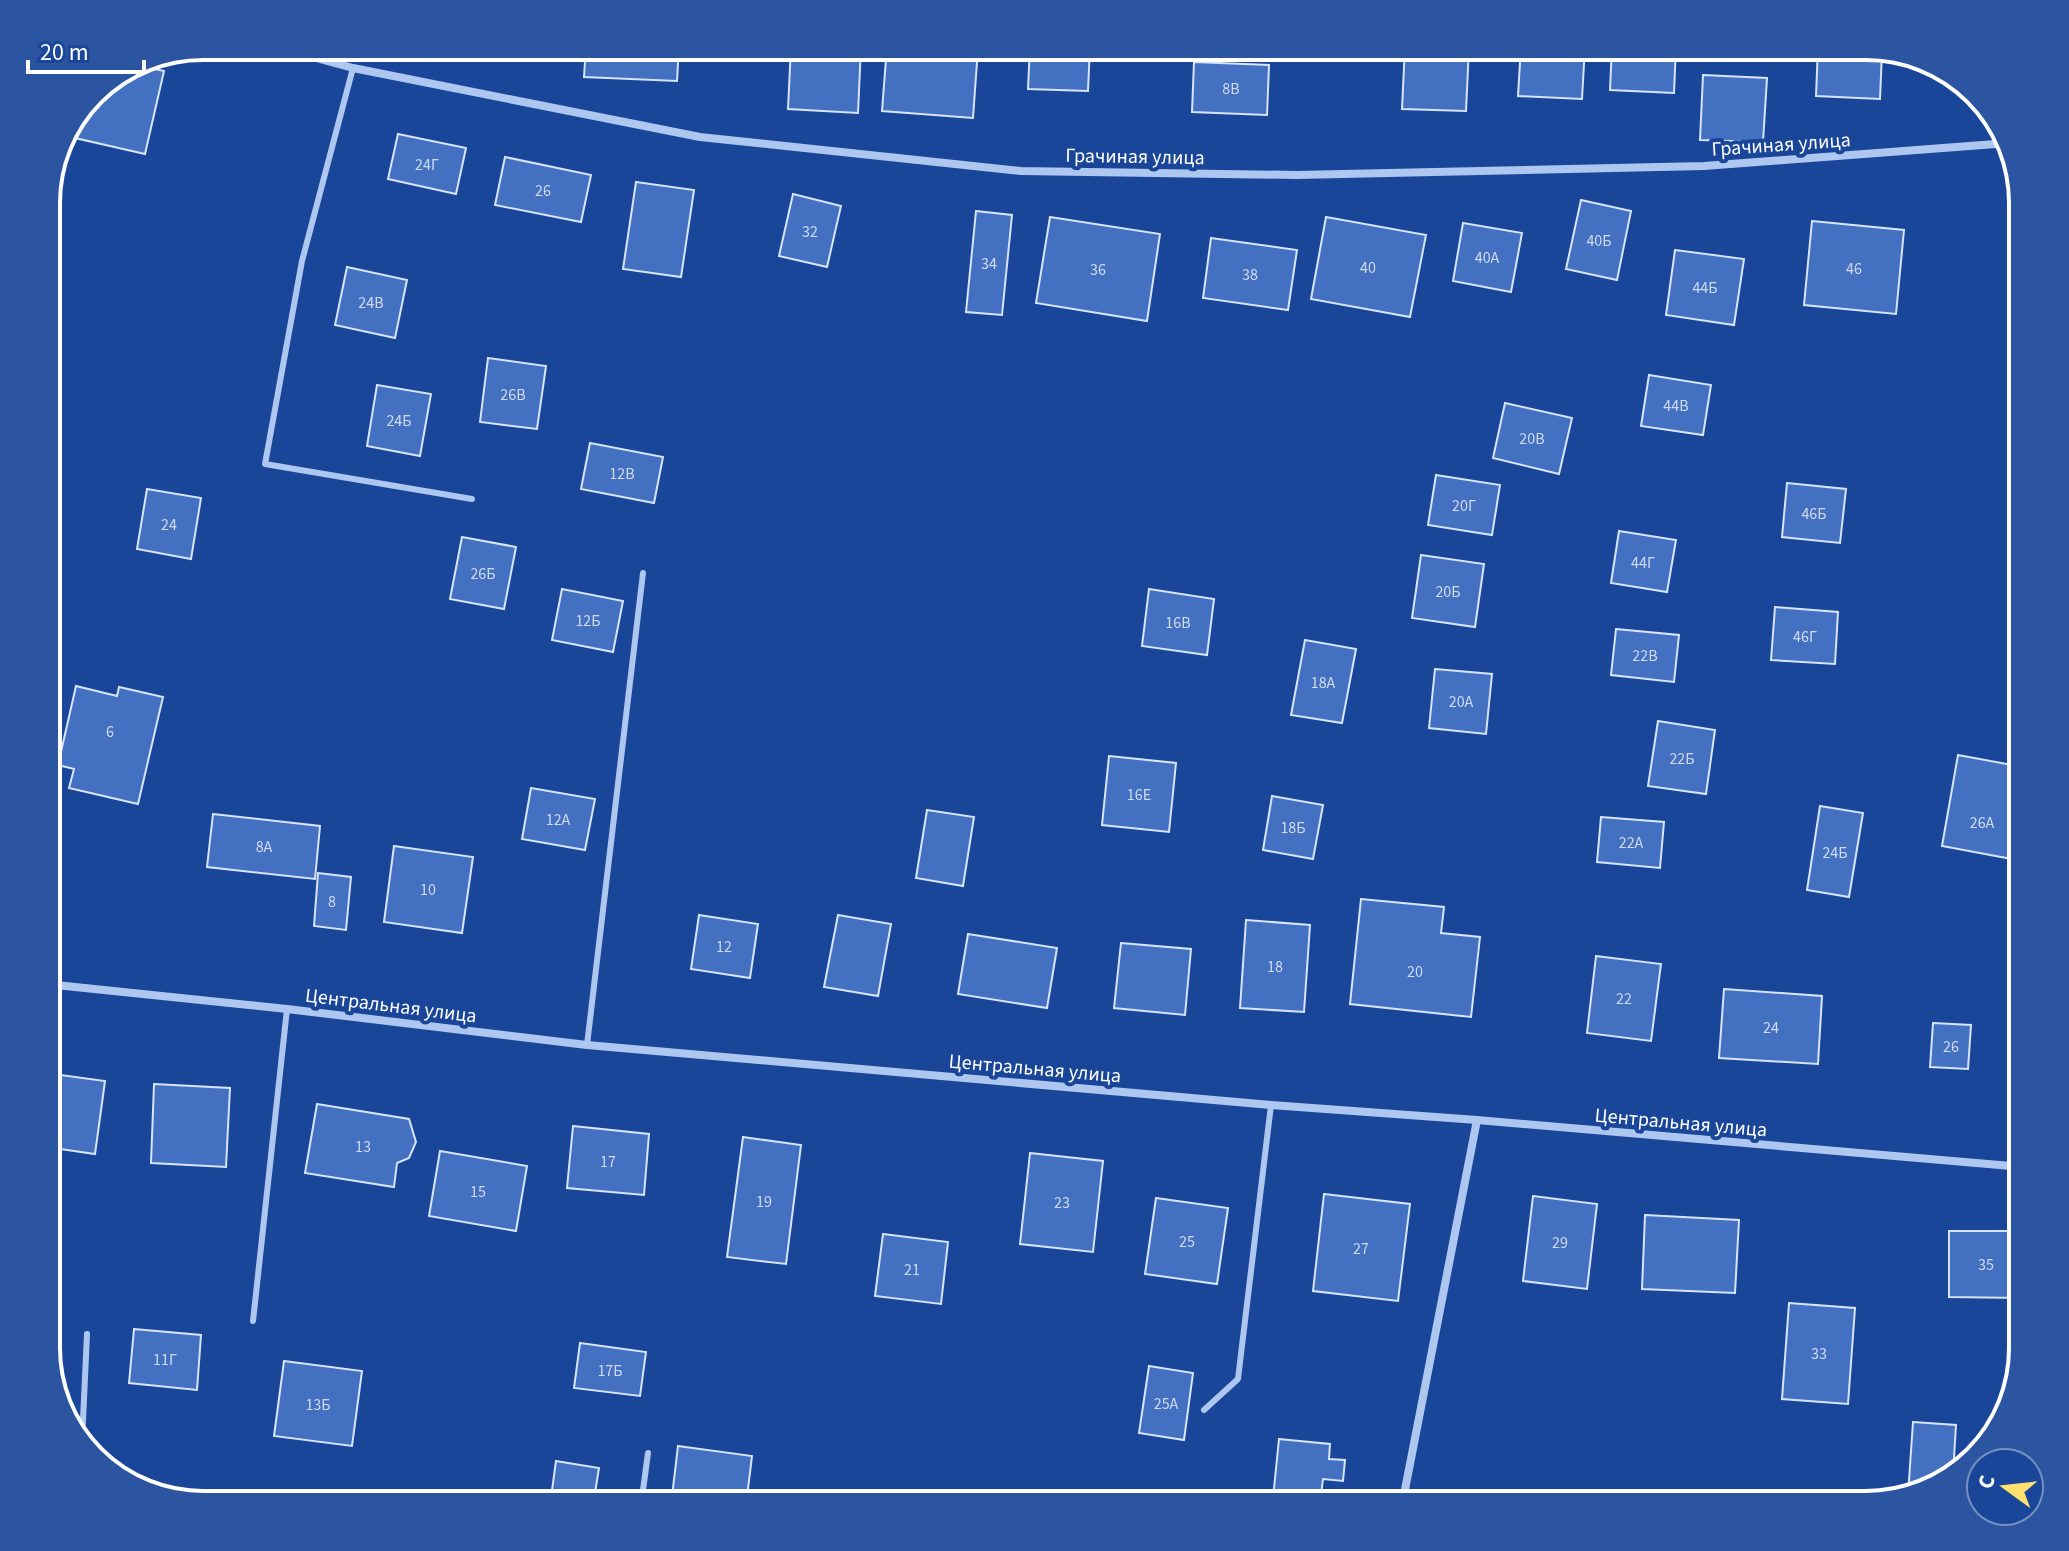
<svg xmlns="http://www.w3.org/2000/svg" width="2069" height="1551" viewBox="0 0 2069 1551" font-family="'Source Sans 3',sans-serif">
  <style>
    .building { fill: #4370c0; stroke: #d6e4fc; stroke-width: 2 }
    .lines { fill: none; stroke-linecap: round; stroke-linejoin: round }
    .service { stroke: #aec7f1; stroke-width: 6 }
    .minor { stroke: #aec7f1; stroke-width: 8 }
    .labels { text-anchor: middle; stroke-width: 8; stroke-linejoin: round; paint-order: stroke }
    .number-label { font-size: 16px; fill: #d0dbef }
    .street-label { font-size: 20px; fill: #fff; stroke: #1a4699 }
    .rim { fill: none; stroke: #fff; stroke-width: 4 }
  </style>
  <rect width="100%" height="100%" fill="#1a4699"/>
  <g class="building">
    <path d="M586 46H679L677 81 584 77Z"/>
    <path d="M791 46H861L858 113 788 109Z"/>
    <path d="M887 46 978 48 973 118 882 111Z"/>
    <path d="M1030 46H1090L1088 91 1028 89Z"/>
    <path d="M1405 46 1469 47 1466 111 1402 109Z"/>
    <path d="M1521 46H1585L1582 99 1518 96Z"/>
    <path d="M1612 46H1676L1674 93 1610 90Z"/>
    <path d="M1818 46H1866L1882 51 1880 99 1816 96Z"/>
    <path d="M1194 62 1269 65 1267 115 1192 112Z"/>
    <path d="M133 64 164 71 145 154 62 135 99 85Z"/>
    <path d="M1703 75 1767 78 1763 142 1700 140Z"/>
    <path d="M398 134 466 148 456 194 388 179Z"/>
    <path d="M505 157 591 175 581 222 495 205Z"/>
    <path d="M636 182 694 190 681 277 623 269Z"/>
    <path d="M793 194 841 206 827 267 779 256Z"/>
    <path d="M1581 200 1631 211 1617 280 1566 269Z"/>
    <path d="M976 211 1012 215 1002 315 966 312Z"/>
    <path d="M1050 217 1160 234 1147 321 1036 303Z"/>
    <path d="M1326 217 1426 235 1410 317 1311 299Z"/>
    <path d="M1812 221 1904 230 1896 314 1804 305Z"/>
    <path d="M1463 223 1522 233 1511 292 1453 281Z"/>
    <path d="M1211 238 1297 250 1288 310 1203 298Z"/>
    <path d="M1675 250 1744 259 1734 325 1666 315Z"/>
    <path d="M347 267 407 280 395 338 335 325Z"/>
    <path d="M488 358 546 366 537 429 480 422Z"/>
    <path d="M1649 375 1711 385 1703 435 1641 426Z"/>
    <path d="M377 385 431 394 420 456 367 446Z"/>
    <path d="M1505 403 1572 418 1559 474 1493 458Z"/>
    <path d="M590 443 663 457 654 503 581 489Z"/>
    <path d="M1436 475 1500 485 1492 535 1428 525Z"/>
    <path d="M1787 483 1846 489 1840 543 1782 537Z"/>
    <path d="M147 489 201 498 191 559 137 549Z"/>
    <path d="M1619 531 1676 540 1667 592 1611 583Z"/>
    <path d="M462 537 516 547 504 609 450 599Z"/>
    <path d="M1421 555 1484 564 1475 627 1412 618Z"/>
    <path d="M562 589 623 601 613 652 552 640Z"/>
    <path d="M1149 589 1214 599 1207 655 1142 646Z"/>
    <path d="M1775 607 1838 612 1835 664 1771 660Z"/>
    <path d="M1616 629 1679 635 1674 682 1611 675Z"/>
    <path d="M1305 640 1356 649 1342 723 1291 715Z"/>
    <path d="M1435 669 1492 674 1486 734 1429 728Z"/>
    <path d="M76 686 117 696 119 687 163 697 138 804 69 788 74 769 58 765Z"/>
    <path d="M1658 721 1715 730 1706 794 1648 786Z"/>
    <path d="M1958 755 2023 767V798L2012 859 1942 846Z"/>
    <path d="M1109 756 1176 763 1169 832 1102 825Z"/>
    <path d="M531 788 595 799 585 850 522 839Z"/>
    <path d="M1272 796 1323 805 1313 859 1263 850Z"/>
    <path d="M1820 806 1863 813 1849 897 1807 890Z"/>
    <path d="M927 810 974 817 963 886 916 878Z"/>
    <path d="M213 814 320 826 315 879 207 867Z"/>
    <path d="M1601 817 1664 822 1660 868 1597 862Z"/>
    <path d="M394 846 473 857 462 933 384 922Z"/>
    <path d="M318 873 351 877 346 930 314 926Z"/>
    <path d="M1361 899 1444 907 1441 933 1480 937 1471 1017 1350 1004Z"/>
    <path d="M699 915 758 924 750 978 691 969Z"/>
    <path d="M838 915 891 924 878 996 824 987Z"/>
    <path d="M1246 920 1310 925 1304 1012 1240 1008Z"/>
    <path d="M968 934 1057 948 1047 1008 958 994Z"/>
    <path d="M1121 943 1191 949 1185 1015 1114 1008Z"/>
    <path d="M1596 956 1661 964 1651 1041 1587 1033Z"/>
    <path d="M1724 989 1822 996 1818 1064 1719 1058Z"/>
    <path d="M1933 1023 1971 1025 1968 1069 1930 1067Z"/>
    <path d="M46 1073 105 1081 95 1154 46 1147Z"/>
    <path d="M154 1084 230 1088 226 1167 151 1163Z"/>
    <path d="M317 1104 409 1119 416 1142 409 1158 397 1163 394 1187 305 1173Z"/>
    <path d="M573 1126 649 1134 644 1195 567 1188Z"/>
    <path d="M743 1137 801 1145 786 1264 727 1257Z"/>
    <path d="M440 1151 527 1166 516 1231 429 1216Z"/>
    <path d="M1030 1153 1103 1161 1093 1252 1020 1244Z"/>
    <path d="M1324 1194 1410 1204 1398 1301 1313 1291Z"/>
    <path d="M1533 1196 1597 1204 1587 1289 1523 1281Z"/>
    <path d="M1156 1198 1228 1208 1217 1284 1145 1274Z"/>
    <path d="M1645 1215 1739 1220 1735 1293 1642 1289Z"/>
    <path d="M1949 1231H2023V1298L1949 1297Z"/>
    <path d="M883 1234 948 1242 941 1304 875 1296Z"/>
    <path d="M1789 1303 1855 1308 1848 1404 1782 1399Z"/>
    <path d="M134 1329 201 1335 197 1390 129 1383Z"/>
    <path d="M580 1343 646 1352 640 1396 574 1388Z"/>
    <path d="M284 1361 362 1371 352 1446 274 1436Z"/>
    <path d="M1149 1366 1193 1373 1184 1440 1139 1433Z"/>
    <path d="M1913 1422 1956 1425 1954 1458 1972 1459 1935 1489 1908 1495Z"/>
    <path d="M1279 1439 1330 1444 1329 1459 1345 1460 1343 1481 1323 1479 1320 1502 1273 1498Z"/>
    <path d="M678 1446 752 1456 746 1505H671Z"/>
    <path d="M556 1461 599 1468 593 1505H550Z"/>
  </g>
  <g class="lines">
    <g class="service">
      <path d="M353 68 302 261 265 464 472 499"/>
      <path d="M587 1045 643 573"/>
      <path d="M253 1321 287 1009"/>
      <path d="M1204 1410 1238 1379 1271 1105"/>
      <path d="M82 1442 87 1334"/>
      <path d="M641 1505 648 1453"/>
    </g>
    <g class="minor">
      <path d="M272 46 353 68 700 137 1021 171 1297 175 1704 166 2009 143"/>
      <path d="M46 984 287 1009 587 1045 1271 1105 1477 1120 2023 1167"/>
      <path d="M1402 1505 1477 1120"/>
    </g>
  </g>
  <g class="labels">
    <g class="number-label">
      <text x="1231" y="94">8В</text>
      <text x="427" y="170">24Г</text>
      <text x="543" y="196">26</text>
      <text x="810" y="237">32</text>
      <text x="1599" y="246">40Б</text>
      <text x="1487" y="263">40А</text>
      <text x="989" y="269">34</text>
      <text x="1368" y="273">40</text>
      <text x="1854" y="274">46</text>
      <text x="1098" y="275">36</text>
      <text x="1250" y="280">38</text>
      <text x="1705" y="293">44Б</text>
      <text x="371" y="308">24В</text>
      <text x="513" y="400">26В</text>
      <text x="1676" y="411">44В</text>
      <text x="399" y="426">24Б</text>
      <text x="1532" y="444">20В</text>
      <text x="622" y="479">12В</text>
      <text x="1464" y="511">20Г</text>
      <text x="1814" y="519">46Б</text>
      <text x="169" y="530">24</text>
      <text x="1643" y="568">44Г</text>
      <text x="483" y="579">26Б</text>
      <text x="1448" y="597">20Б</text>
      <text x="588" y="626">12Б</text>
      <text x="1178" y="628">16В</text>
      <text x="1805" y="642">46Г</text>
      <text x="1645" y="661">22В</text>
      <text x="1323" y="688">18А</text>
      <text x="1461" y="707">20А</text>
      <text x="110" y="737">6</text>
      <text x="1682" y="764">22Б</text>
      <text x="1139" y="800">16Е</text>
      <text x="558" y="825">12А</text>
      <text x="1982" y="828">26А</text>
      <text x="1293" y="833">18Б</text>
      <text x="1631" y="848">22А</text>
      <text x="264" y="852">8А</text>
      <text x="1835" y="858">24Б</text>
      <text x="428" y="895">10</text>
      <text x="332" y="907">8</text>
      <text x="724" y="952">12</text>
      <text x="1275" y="972">18</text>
      <text x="1415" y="977">20</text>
      <text x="1624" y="1004">22</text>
      <text x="1771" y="1033">24</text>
      <text x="1951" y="1052">26</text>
      <text x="363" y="1152">13</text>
      <text x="608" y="1167">17</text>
      <text x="478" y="1197">15</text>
      <text x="764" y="1207">19</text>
      <text x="1062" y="1208">23</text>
      <text x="1187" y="1247">25</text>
      <text x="1560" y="1248">29</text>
      <text x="1361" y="1254">27</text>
      <text x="1986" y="1270">35</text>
      <text x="912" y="1275">21</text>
      <text x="1819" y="1359">33</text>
      <text x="165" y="1365">11Г</text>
      <text x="610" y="1376">17Б</text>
      <text x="1166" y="1409">25А</text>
      <text x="318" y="1410">13Б</text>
    </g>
    <g class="street-label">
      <text transform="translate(1781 144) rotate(-4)" y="7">Грачиная улица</text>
      <text transform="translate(1135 156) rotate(1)" y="7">Грачиная улица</text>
      <text transform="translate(391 1005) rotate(7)" y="7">Центральная улица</text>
      <text transform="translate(1035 1068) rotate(5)" y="7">Центральная улица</text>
      <text transform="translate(1681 1122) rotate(5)" y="7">Центральная улица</text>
    </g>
  </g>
  <path d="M0 0H2069V1551H0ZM203 60H1866A143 143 0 0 1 2009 203V1348A143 143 0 0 1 1866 1491H203A143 143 0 0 1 60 1348V203A143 143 0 0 1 203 60Z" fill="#2c55a1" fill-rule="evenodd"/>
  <path class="rim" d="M203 60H1866A143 143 0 0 1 2009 203V1348A143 143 0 0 1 1866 1491H203A143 143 0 0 1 60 1348V203A143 143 0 0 1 203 60Z"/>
  <g transform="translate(2005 1487) rotate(285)"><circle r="38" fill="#1a4699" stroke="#7690c2" stroke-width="2"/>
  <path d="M0-6L14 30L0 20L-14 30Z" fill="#ffe16e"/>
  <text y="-12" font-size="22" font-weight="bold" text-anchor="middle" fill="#ffffff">С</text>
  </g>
  <path d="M28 60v12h116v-12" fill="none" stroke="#ffffff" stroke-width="4"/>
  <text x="40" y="60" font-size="24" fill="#ffffff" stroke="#1a4699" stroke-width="6" paint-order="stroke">20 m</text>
</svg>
